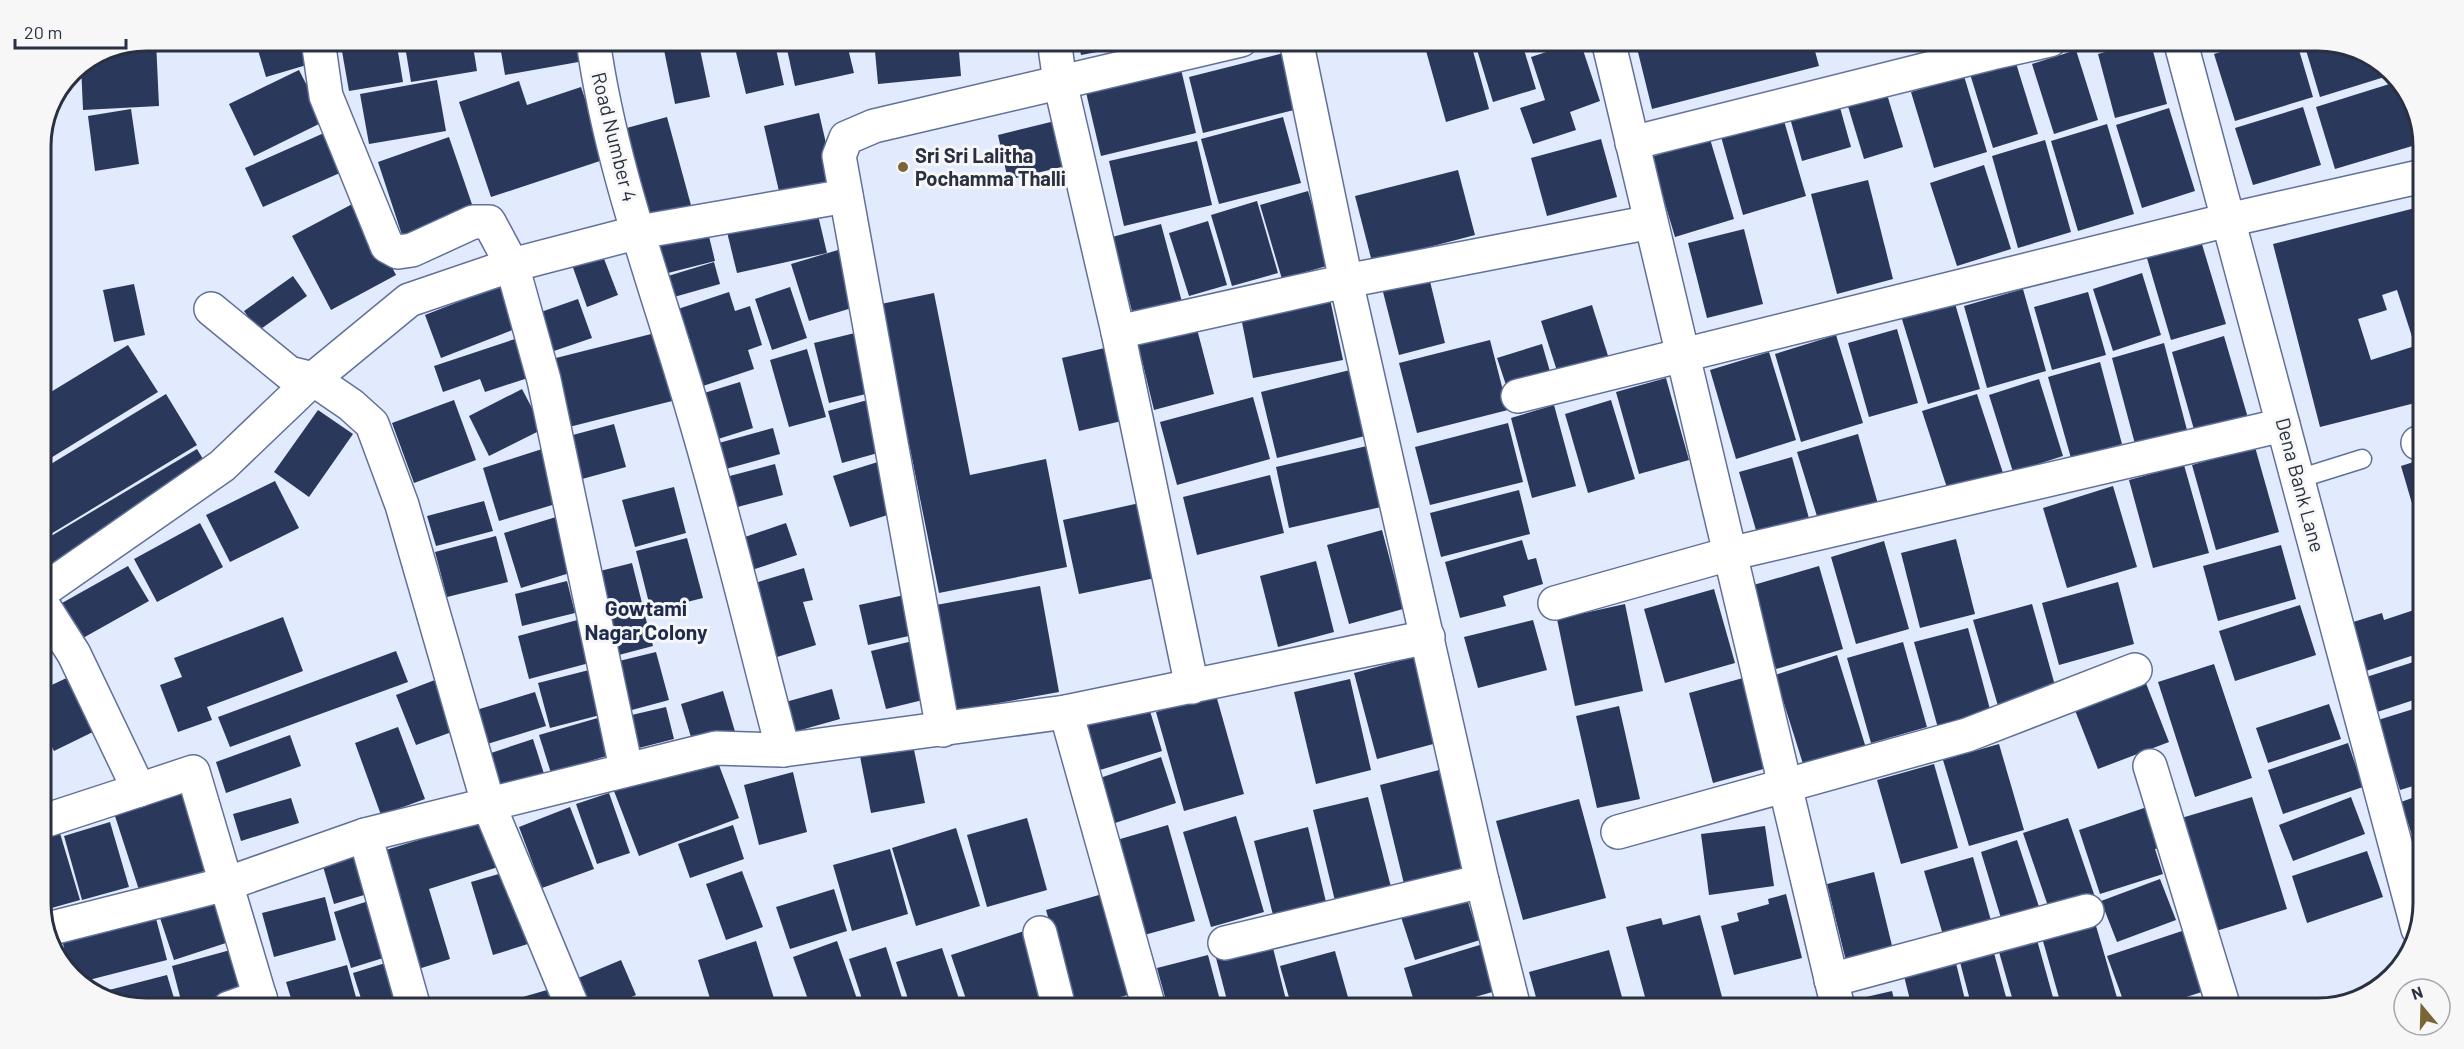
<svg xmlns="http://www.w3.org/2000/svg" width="2464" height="1049" viewBox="0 0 2464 1049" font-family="Barlow,sans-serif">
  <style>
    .building { fill: #2a385c; fill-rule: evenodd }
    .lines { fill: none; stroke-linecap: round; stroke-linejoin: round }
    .lane-casing { stroke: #607199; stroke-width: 21 }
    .street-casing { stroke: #607199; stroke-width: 36 }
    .lane { stroke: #fff; stroke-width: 18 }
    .street { stroke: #fff; stroke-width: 33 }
    .poi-dot { fill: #7a6534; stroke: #f7f7f7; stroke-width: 2 }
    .labels { text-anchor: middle; stroke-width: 6; stroke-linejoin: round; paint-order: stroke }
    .street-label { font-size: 20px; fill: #293041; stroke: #f7f7f7 }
    .poi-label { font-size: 20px; font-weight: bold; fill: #293041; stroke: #f7f7f7; text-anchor: start }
    .neighbourhood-label { font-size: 21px; font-weight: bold; fill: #1e2b4d; stroke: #f7f7f7 }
    .rim { fill: none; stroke: #293041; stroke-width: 3 }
  </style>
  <rect width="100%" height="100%" fill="#e2eafd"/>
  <g class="building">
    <path d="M255 40H303L310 64 266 77Z"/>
    <path d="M340 40H396L403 82 349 91Z"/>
    <path d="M404 40H472L477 71 411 82Z"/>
    <path d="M499 40H580L584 61 505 75Z"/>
    <path d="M662 40H698L710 97 675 104Z"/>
    <path d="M733 40H774L784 85 746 94Z"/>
    <path d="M785 40H846L854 73 795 86Z"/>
    <path d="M874 40H958L961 76 878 84Z"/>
    <path d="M1078 40H1151V42L1081 55Z"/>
    <path d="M1423 40H1470L1489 109 1446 122Z"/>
    <path d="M1474 40H1521L1536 89 1493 102Z"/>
    <path d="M1531 40H1569V41L1534 52Z"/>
    <path d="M1635 40H1681L1683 45 1698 40H1812L1819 66 1652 109Z"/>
    <path d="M1903 40H1933V41L1905 49Z"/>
    <path d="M2150 40 2167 104 2115 118 2098 54Z"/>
    <path d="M2258 40H2296L2313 97 2235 121 2214 54Z"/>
    <path d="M2303 40H2318L2358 48 2391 75 2320 97Z"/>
    <path d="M156 41 159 106 83 110 81 65 106 48Z"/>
    <path d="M1580 41 1600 101 1570 112 1576 130 1533 144 1520 108 1545 100 1531 57Z"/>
    <path d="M2076 50 2098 120 2054 134 2032 64Z"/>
    <path d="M1284 53 1298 109 1203 133 1189 77Z"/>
    <path d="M2015 60 2038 134 1993 148 1970 74Z"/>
    <path d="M1180 65 1196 133 1101 156 1085 88Z"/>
    <path d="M299 70 325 121 254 156 229 104Z"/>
    <path d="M1964 76 1987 152 1934 168 1911 92Z"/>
    <path d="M437 80 446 131 369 144 360 94Z"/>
    <path d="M519 81 527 105 581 87 606 159 491 197 459 102Z"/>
    <path d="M2399 81 2419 144 2335 169 2316 107Z"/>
    <path d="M1886 91 1903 147 1864 159 1847 103Z"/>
    <path d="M1839 104 1851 147 1802 161 1790 118Z"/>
    <path d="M2303 107 2321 165 2253 185 2235 128Z"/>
    <path d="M2169 108 2195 191 2142 208 2116 125Z"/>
    <path d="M131 109 139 164 95 171 88 116Z"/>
    <path d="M819 113 836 187 781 200 764 126Z"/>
    <path d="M1782 114 1806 196 1743 215 1720 133Z"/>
    <path d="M667 117 692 209 647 221 623 129Z"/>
    <path d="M1283 117 1301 183 1219 204 1201 139Z"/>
    <path d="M1063 119 1074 164 1008 180 998 135Z"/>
    <path d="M2107 124 2134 214 2078 231 2051 141Z"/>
    <path d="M324 133 342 172 263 207 245 168Z"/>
    <path d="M43 134 49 185 41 186V139Z"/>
    <path d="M449 137 476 216 404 241 378 162Z"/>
    <path d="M1601 139 1617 197 1547 216 1531 158Z"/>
    <path d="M1710 139 1734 219 1675 237 1651 157Z"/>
    <path d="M2045 140 2071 232 2018 248 1992 156Z"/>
    <path d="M1197 141 1212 205 1124 226 1109 161Z"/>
    <path d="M1984 165 2011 249 1957 266 1930 183Z"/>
    <path d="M1458 170 1475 235 1372 262 1355 196Z"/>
    <path d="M1868 180 1893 279 1837 294 1811 194Z"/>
    <path d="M1308 191 1330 265 1282 279 1260 205Z"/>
    <path d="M358 201 396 275 331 310 292 236Z"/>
    <path d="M1257 201 1278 273 1232 286 1211 215Z"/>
    <path d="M2423 206V401L2320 427 2273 244ZM2397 290 2415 346 2371 360 2358 319 2387 310 2382 295Z"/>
    <path d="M817 211 827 253 737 273 727 232Z"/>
    <path d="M1208 221 1227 285 1189 296 1169 233Z"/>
    <path d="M706 224 715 261 664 274 655 237Z"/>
    <path d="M1161 224 1182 302 1133 315 1112 237Z"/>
    <path d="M1744 229 1763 304 1707 318 1688 243Z"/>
    <path d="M2198 231 2226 324 2171 340 2144 248Z"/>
    <path d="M838 250 855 307 809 321 791 264Z"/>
    <path d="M601 251 618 295 587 307 571 262Z"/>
    <path d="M714 262 720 284 674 297 668 276Z"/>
    <path d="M1428 273 1445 343 1399 355 1381 284Z"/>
    <path d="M2142 273 2161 335 2113 351 2093 289Z"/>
    <path d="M293 276 307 296 258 331 244 311Z"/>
    <path d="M134 284 145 335 114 342 103 290Z"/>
    <path d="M504 284 520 327 441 358 425 315Z"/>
    <path d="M790 287 807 338 772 350 755 299Z"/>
    <path d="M2023 289 2046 371 1987 388 1964 306Z"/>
    <path d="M729 292 735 311 750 306 762 345 748 350 754 369 700 387 675 310Z"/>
    <path d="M2088 292 2106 355 2052 370 2034 307Z"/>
    <path d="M934 293 970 475 1046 459 1067 567 939 593 881 304Z"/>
    <path d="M578 299 592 338 551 352 538 313Z"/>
    <path d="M1330 299 1343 360 1253 378 1241 317Z"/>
    <path d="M1954 300 1980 389 1928 404 1901 316Z"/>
    <path d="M1592 305 1609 359 1558 374 1541 321Z"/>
    <path d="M1197 329 1214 394 1154 410 1138 344Z"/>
    <path d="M1897 329 1918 403 1869 417 1848 343Z"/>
    <path d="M667 330 684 398 569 427 552 359Z"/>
    <path d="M859 332 874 392 829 403 814 343Z"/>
    <path d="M1836 335 1863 423 1801 442 1775 354Z"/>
    <path d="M2224 336 2248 418 2195 433 2172 352Z"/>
    <path d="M518 338 531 377 485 392 480 379 443 392 434 366Z"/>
    <path d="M1490 340 1508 410 1417 433 1399 363Z"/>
    <path d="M2164 343 2187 430 2135 444 2112 358Z"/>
    <path d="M1542 344 1551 375 1507 388 1497 358Z"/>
    <path d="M128 345 158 392 41 464V398Z"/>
    <path d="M1109 347 1126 420 1079 431 1062 358Z"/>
    <path d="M807 349 826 417 789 427 770 360Z"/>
    <path d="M1769 352 1796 440 1736 459 1710 370Z"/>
    <path d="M2100 362 2122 444 2071 458 2048 377Z"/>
    <path d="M1350 370 1365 436 1277 458 1261 392Z"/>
    <path d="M1666 378 1689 460 1639 474 1616 392Z"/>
    <path d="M2039 379 2063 456 2013 472 1989 395Z"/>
    <path d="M740 382 753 428 715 440 701 394Z"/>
    <path d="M522 389 543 429 489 456 469 416Z"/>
    <path d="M166 394 197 445 41 540V470Z"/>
    <path d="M1977 394 2004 476 1949 494 1922 411Z"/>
    <path d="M1253 397 1270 459 1177 485 1160 422Z"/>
    <path d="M871 399 885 451 842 463 828 411Z"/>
    <path d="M454 400 476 460 414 483 392 423Z"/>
    <path d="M1611 400 1635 479 1588 493 1565 414Z"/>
    <path d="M1554 405 1576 486 1532 498 1511 418Z"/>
    <path d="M318 410 353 434 309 497 274 472Z"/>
    <path d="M1508 423 1523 482 1430 505 1415 447Z"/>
    <path d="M614 424 626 467 582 479 569 436Z"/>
    <path d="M773 428 780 454 715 472 708 446Z"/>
    <path d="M1858 434 1880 511 1821 529 1797 452Z"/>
    <path d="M1367 446 1381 507 1289 528 1276 467Z"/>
    <path d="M2255 447 2279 532 2216 550 2192 465Z"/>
    <path d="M197 449 209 469 52 563 41 542Z"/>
    <path d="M542 449 559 503 499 521 483 468Z"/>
    <path d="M1792 457 1810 522 1758 537 1739 472Z"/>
    <path d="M2423 459V541L2401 466Z"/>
    <path d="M881 461 897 512 850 527 833 476Z"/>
    <path d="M775 464 783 495 730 509 722 478Z"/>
    <path d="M2184 465 2209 553 2153 568 2129 480Z"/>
    <path d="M1270 475 1284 533 1197 555 1183 497Z"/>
    <path d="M275 481 299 528 230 562 206 515Z"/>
    <path d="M2113 486 2137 567 2067 588 2043 508Z"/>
    <path d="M674 487 686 533 635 547 622 500Z"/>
    <path d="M1519 490 1530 534 1441 557 1430 513Z"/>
    <path d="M484 501 493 531 436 546 427 516Z"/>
    <path d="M1144 502 1160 577 1079 594 1063 520Z"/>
    <path d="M556 517 573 572 521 588 504 533Z"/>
    <path d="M200 523 223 567 157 602 134 559Z"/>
    <path d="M786 523 797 555 746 572 736 540Z"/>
    <path d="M1382 530 1403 609 1349 624 1327 545Z"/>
    <path d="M496 536 508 582 447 597 435 552Z"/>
    <path d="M687 538 703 598 651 611 636 551Z"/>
    <path d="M1956 539 1975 614 1920 628 1901 553Z"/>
    <path d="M1522 540 1528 560 1536 558 1543 584 1503 596 1506 606 1460 618 1445 562Z"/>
    <path d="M1884 541 1909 629 1856 644 1831 557Z"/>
    <path d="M2281 545 2296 599 2218 621 2203 566Z"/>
    <path d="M1316 561 1334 632 1278 647 1260 576Z"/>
    <path d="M632 563 642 603 606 612 596 572Z"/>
    <path d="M128 566 149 601 83 638 62 603Z"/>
    <path d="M1819 566 1843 649 1776 669 1750 586Z"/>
    <path d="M804 568 813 600 803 602 816 645 777 657 755 583Z"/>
    <path d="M567 581 575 613 522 626 515 594Z"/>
    <path d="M2118 582 2134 644 2059 665 2042 603Z"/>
    <path d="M1040 586 1059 692 955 711 936 605Z"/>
    <path d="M1714 589 1735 663 1665 683 1644 609Z"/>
    <path d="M909 594 918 634 868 645 859 605Z"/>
    <path d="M1625 604 1643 691 1575 706 1557 619Z"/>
    <path d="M2032 604 2056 689 1998 706 1973 620Z"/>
    <path d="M2300 605 2316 655 2235 681 2219 631Z"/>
    <path d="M2423 607V652L2366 671 2350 623 2382 613 2384 620Z"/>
    <path d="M643 608 653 646 615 656 605 618Z"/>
    <path d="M283 617 303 671 207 707 212 720 178 732 160 685 182 677 174 658Z"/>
    <path d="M581 619 593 662 529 679 518 636Z"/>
    <path d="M1533 620 1547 670 1478 688 1464 637Z"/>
    <path d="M1968 628 1991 713 1938 728 1914 642Z"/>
    <path d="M41 629 55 651 41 660Z"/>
    <path d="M917 640 931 698 886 709 871 651Z"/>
    <path d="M1903 642 1927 727 1871 743 1847 658Z"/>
    <path d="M396 651 408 682 230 747 218 717Z"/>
    <path d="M656 652 669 700 628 711 615 662Z"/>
    <path d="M1837 655 1866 748 1804 767 1775 675Z"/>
    <path d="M1414 657 1437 743 1377 759 1354 673Z"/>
    <path d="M2423 659V697L2371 714 2360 679Z"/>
    <path d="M2214 664 2252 778 2195 797 2158 682Z"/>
    <path d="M593 669 604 714 550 728 538 683Z"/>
    <path d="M2142 673 2169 742 2098 769 2071 700Z"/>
    <path d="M73 675 99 729 54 751 41 725V690Z"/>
    <path d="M440 678 460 729 416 745 396 695Z"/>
    <path d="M1743 678 1767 768 1713 783 1689 693Z"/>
    <path d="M1350 679 1371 770 1316 784 1294 692Z"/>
    <path d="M832 689 840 719 790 733 782 703Z"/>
    <path d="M723 691 736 735 694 747 681 704Z"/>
    <path d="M535 692 546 726 484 745 473 711Z"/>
    <path d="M1216 695 1244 794 1184 811 1156 712Z"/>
    <path d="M1147 701 1162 751 1100 770 1085 720Z"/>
    <path d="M2329 704 2341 739 2268 763 2256 728Z"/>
    <path d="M1619 706 1640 799 1597 808 1576 716Z"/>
    <path d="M2423 706V783L2400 790 2378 720Z"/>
    <path d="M666 707 674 739 631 750 623 717Z"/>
    <path d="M601 717 613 754 551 773 539 735Z"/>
    <path d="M398 727 425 799 381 815 355 743Z"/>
    <path d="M290 735 301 766 226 793 216 762Z"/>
    <path d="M533 739 545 777 500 792 488 754Z"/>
    <path d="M912 740 925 803 871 813 859 751Z"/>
    <path d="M2348 743 2363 787 2283 814 2268 770Z"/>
    <path d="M1999 744 2024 830 1969 846 1943 760Z"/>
    <path d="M714 752 739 818 639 856 614 791Z"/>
    <path d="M1161 757 1176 803 1115 823 1100 778Z"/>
    <path d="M1934 764 1958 848 1901 864 1877 780Z"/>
    <path d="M1439 770 1464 873 1405 888 1380 785Z"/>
    <path d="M793 772 807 832 759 845 744 785Z"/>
    <path d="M186 788 213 868 140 893 114 813Z"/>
    <path d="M609 793 630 853 597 864 576 804Z"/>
    <path d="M2423 794V841L2415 844 2401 802Z"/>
    <path d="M1368 797 1392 891 1336 905 1313 810Z"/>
    <path d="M2252 797 2287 909 2213 932 2178 819Z"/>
    <path d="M2351 797 2365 834 2293 861 2279 825Z"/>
    <path d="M291 798 299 823 241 841 233 814Z"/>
    <path d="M1579 799 1606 898 1523 920 1496 821Z"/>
    <path d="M570 807 594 869 542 888 519 827Z"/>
    <path d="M2147 807 2160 848 2155 849 2163 874 2100 894 2079 830Z"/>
    <path d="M1236 816 1264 912 1211 927 1183 832Z"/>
    <path d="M1027 818 1047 890 987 907 967 835Z"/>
    <path d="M2068 818 2096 900 2051 915 2023 833Z"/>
    <path d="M484 820 498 867 429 889 450 959 412 971 376 853Z"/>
    <path d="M110 822 129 887 82 900 64 836Z"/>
    <path d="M733 825 744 859 690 878 678 844Z"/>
    <path d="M1168 825 1195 921 1137 937 1110 842Z"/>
    <path d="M1765 826 1774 886 1709 895 1701 834Z"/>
    <path d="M1308 827 1326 902 1273 915 1254 841Z"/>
    <path d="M956 828 980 906 916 926 892 848Z"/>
    <path d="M59 830 80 900 41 911V835Z"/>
    <path d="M2017 840 2042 916 2004 928 1981 852Z"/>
    <path d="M361 845 374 892 334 904 320 856Z"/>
    <path d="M890 849 908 914 852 931 833 865Z"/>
    <path d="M2367 851 2383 897 2307 923 2292 876Z"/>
    <path d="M2423 854V891L2410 858Z"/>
    <path d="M1973 857 1994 931 1946 945 1924 871Z"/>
    <path d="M509 871 531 943 493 955 471 882Z"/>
    <path d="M742 871 763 927 726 940 706 884Z"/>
    <path d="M1874 872 1896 962 1849 973 1827 884Z"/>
    <path d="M2160 879 2176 920 2117 942 2101 901Z"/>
    <path d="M834 889 847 931 790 949 776 907Z"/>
    <path d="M1106 893 1135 993 1102 1002 1104 1008H1074L1046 910Z"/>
    <path d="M1786 894 1802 958 1734 975 1721 926 1739 921 1737 913 1769 904 1768 899Z"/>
    <path d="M214 895 229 942 174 960 158 912Z"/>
    <path d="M1466 896 1480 940 1415 960 1401 917Z"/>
    <path d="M325 897 336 940 274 957 262 913Z"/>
    <path d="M378 898 396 954 351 968 334 912Z"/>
    <path d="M154 911 167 960 81 982 70 974 61 935Z"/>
    <path d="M1700 915 1725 1008H1648L1626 927 1661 918 1663 925Z"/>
    <path d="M2094 919 2120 1008H2062L2041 934Z"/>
    <path d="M2188 929 2208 990 2152 1008H2126L2107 956Z"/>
    <path d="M1024 931 1050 1008H969L951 955Z"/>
    <path d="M1271 940 1288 1008H1229L1215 954Z"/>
    <path d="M2037 940 2056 1008H2015L1999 952Z"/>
    <path d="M756 941 777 1008H713L698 960Z"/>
    <path d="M837 941 857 999 830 1008H811L793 957Z"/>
    <path d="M1483 944 1496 991 1436 1008H1416L1404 968Z"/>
    <path d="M886 947 903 1001 880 1008H865L849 959Z"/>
    <path d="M942 948 962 1008H911L896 962Z"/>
    <path d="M234 949 246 993 183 1008 172 966Z"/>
    <path d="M1609 950 1625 1008H1539L1529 972Z"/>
    <path d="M1335 951 1351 1008H1292L1280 966Z"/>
    <path d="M1994 953 2009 1008H1972L1960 962Z"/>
    <path d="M1208 955 1222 1008H1168L1157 968Z"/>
    <path d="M1955 959 1967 1008H1912L1903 972Z"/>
    <path d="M621 960 636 995 605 1008H588L576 979Z"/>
    <path d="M392 961 406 1008H364L353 973Z"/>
    <path d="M347 965 359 1008H294L286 982Z"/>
    <path d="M167 975 177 1008H146L113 1002 109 990Z"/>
    <path d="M547 990 553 1008H496L495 1005Z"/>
    <path d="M1892 991 1896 1008H1855L1853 1000Z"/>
    <path d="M1477 1001 1479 1008H1450Z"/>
  </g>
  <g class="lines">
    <defs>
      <path id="lane" d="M2298 479 2362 459"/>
      <g id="street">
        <path d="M318 40 326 96 387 246 398 252 412 250 473 222H489L512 265 544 380 626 768"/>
        <path d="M593 40C611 171 660 295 696 421 728 530 754 640 783 750"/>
        <path d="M1054 40 1060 82 1118 332 1192 687"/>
        <path d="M1296 40 1346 281 1482 881 1514 1008"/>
        <path d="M1608 40 1838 1008"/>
        <path d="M2180 40 2418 929"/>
        <path d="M1632 143 1992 53 2050 40"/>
        <path d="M211 309 289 373 313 379 351 405 372 424 402 505 488 803 573 1008"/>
        <path d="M1118 332 1346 281 1651 222"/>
        <path d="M1518 396 2228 220 2423 176"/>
        <path d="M2418 443 2423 442"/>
        <path d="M41 592 222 466 313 379 409 300 512 265 639 232 846 196"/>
        <path d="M41 602 74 654 139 790 193 772 263 1008"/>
        <path d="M1555 603 1729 554 2283 425"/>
        <path d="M1066 712 1149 1008"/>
        <path d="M943 730 839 156 846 138 874 126 1241 40"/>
        <path d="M2150 766 2224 1008"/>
        <path d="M41 822 139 790"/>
        <path d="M1618 832 1967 735 2135 670"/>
        <path d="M365 835 414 1008"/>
        <path d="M48 929 226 884 365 835 716 748 783 750 1066 712 1428 637"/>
        <path d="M1040 933 1059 1008"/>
        <path d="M1225 943 1482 881"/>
        <path d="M1831 980 2087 911"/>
        <path d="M229 1008 260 997"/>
      </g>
    </defs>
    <use href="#lane" class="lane-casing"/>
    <use href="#street" class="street-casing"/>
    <use href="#lane" class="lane"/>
    <use href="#street" class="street"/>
  </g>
  <circle class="poi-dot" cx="903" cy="167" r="6"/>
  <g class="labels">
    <g class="street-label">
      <text transform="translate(614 137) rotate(76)" y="7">Road Number 4</text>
      <text transform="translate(2300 485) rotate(75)" y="7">Dena Bank Lane</text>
    </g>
    <g class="poi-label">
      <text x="915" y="163">Sri Sri Lalitha<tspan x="915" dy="23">Pochamma Thalli</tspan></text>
    </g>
    <g class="neighbourhood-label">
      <text x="646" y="616">Gowtami<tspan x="646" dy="24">Nagar Colony</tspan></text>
    </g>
  </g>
  <path d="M0 0H2464V1049H0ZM146 51H2318A95 95 0 0 1 2413 146V903A95 95 0 0 1 2318 998H146A95 95 0 0 1 51 903V146A95 95 0 0 1 146 51Z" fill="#f7f7f7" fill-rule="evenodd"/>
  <path class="rim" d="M146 51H2318A95 95 0 0 1 2413 146V903A95 95 0 0 1 2318 998H146A95 95 0 0 1 51 903V146A95 95 0 0 1 146 51Z"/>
  <g transform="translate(2422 1007) rotate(341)"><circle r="28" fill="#f7f7f7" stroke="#a5a7ae" stroke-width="1.5"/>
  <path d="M0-4.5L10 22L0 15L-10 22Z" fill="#7a6534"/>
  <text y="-9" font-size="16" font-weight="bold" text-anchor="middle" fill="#293041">N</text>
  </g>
  <path d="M15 39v9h111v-9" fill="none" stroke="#293041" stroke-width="3"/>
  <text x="24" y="39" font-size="18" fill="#293041" stroke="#f7f7f7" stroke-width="4.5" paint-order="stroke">20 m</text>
</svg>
